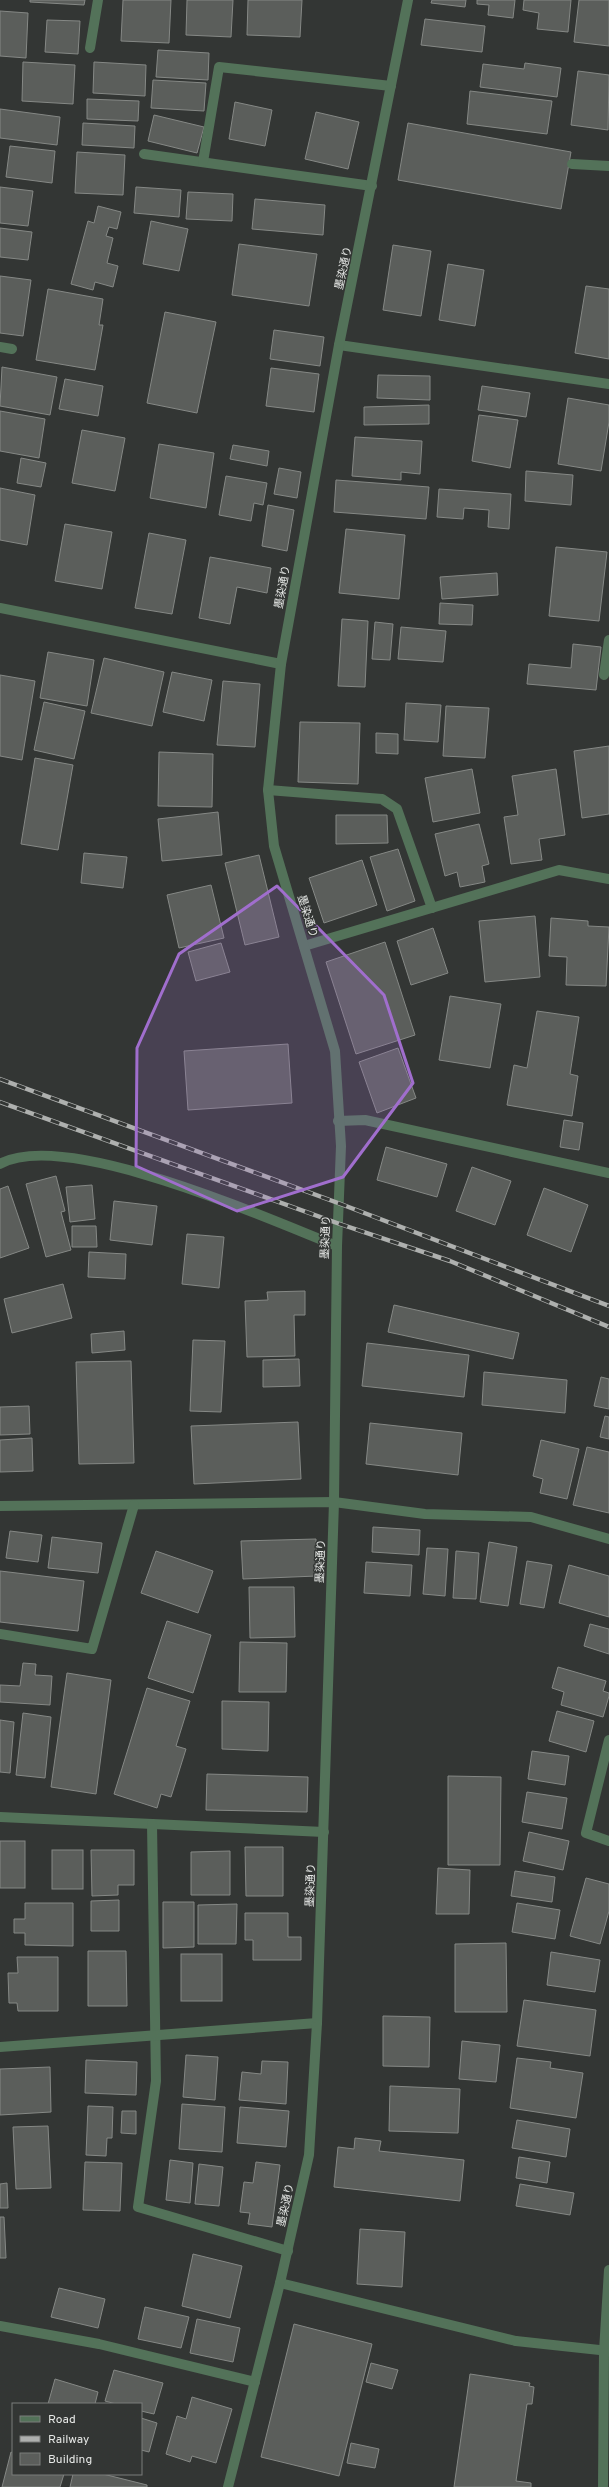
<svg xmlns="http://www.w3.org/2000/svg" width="609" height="2487" viewBox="0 0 609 2487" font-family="Overpass,'Noto Sans JP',sans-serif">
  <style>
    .building { fill: #5b5e5b; stroke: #858885 }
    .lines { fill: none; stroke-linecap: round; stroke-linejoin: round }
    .service { stroke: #537259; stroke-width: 10 }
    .minor { stroke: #537259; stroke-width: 10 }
    .rail-casing { stroke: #aeb0ae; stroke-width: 4.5 }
    .rail { stroke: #333634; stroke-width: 3; stroke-dasharray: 9; stroke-linecap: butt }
    .marked { fill: #a06ecd; fill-opacity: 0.2; stroke: #a06ecd; stroke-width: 3; stroke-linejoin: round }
    .labels { text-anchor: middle; stroke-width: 3; stroke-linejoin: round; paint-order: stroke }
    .street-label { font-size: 11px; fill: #e6e8e6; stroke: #333634 }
  </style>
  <rect width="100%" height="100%" fill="#333634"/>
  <g class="building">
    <path d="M30 0H85L84 5 30 2Z"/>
    <path d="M123 0H171L169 43 121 41Z"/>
    <path d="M187 0H233L231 37 186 35Z"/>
    <path d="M248 0H302L300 37 247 35Z"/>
    <path d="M432 0H466L465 7 431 3Z"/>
    <path d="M477 0H515L513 18 488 15 489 5 477 4Z"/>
    <path d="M524 0H571L568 32 537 29 539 13 523 10Z"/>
    <path d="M579 0H609V46L574 42Z"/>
    <path d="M0 11 28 13 26 58 0 56Z"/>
    <path d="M425 19 485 26 482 52 421 45Z"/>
    <path d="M47 20 80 21 78 54 45 52Z"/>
    <path d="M158 50 209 53 208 80 156 77Z"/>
    <path d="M23 62 75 65 73 104 22 101Z"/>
    <path d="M94 62 146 65 145 96 93 93Z"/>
    <path d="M525 63 561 68 557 97 480 87 483 64 524 69Z"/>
    <path d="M578 71 609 75 608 130 571 125Z"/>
    <path d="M153 80 206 83 204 111 151 108Z"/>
    <path d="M470 91 552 101 547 134 467 124Z"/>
    <path d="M87 99 139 101 138 121 87 119Z"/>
    <path d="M235 102 272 110 265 146 229 139Z"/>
    <path d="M0 109 60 117 57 145 0 138Z"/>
    <path d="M316 112 359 122 348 169 305 159Z"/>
    <path d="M154 115 204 127 197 153 148 141Z"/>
    <path d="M83 123 135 126 134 148 82 145Z"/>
    <path d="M408 123 571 152 561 209 398 180Z"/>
    <path d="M10 146 55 151 52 183 6 177Z"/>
    <path d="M77 152 125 155 123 195 75 193Z"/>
    <path d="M0 187 33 191 28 226 0 223Z"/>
    <path d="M136 187 181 190 179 217 134 213Z"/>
    <path d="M188 192 233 194 232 221 186 219Z"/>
    <path d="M255 199 325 205 323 235 252 229Z"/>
    <path d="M98 206 121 212 117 229 109 227 106 236 113 238 107 263 118 266 113 287 95 282 93 290 71 284 88 221 94 223Z"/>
    <path d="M151 221 188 229 179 271 143 264Z"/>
    <path d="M0 228 32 232 28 260 0 257Z"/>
    <path d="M239 244 317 254 309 306 232 295Z"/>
    <path d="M393 245 431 251 421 316 383 310Z"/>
    <path d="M448 264 484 270 475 326 439 320Z"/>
    <path d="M0 276 31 280 23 336 0 333Z"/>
    <path d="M586 286 609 289V359L575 353Z"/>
    <path d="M48 289 103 299 99 325H103L95 370 36 360Z"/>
    <path d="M165 312 216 322 197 413 147 403Z"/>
    <path d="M274 330 324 337 320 366 270 359Z"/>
    <path d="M2 367 57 377 50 415 0 406Z"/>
    <path d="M271 368 319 374 314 412 266 406Z"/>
    <path d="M378 375 430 376V400L377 398Z"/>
    <path d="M65 379 103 386 98 416 59 409Z"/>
    <path d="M482 386 530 393 526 417 478 410Z"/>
    <path d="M568 398 609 405V422L601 471 558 464Z"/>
    <path d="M429 405V424L364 425V407Z"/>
    <path d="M0 411 45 419 39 458 0 451Z"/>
    <path d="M479 415 518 420 510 468 472 461Z"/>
    <path d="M82 430 125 438 115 491 72 483Z"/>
    <path d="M355 437 422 441 420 474 401 472V480L352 476Z"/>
    <path d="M159 444 214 453 206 508 150 498Z"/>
    <path d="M233 445 269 451 267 466 230 459Z"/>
    <path d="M21 458 46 463 41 487 17 483Z"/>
    <path d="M279 468 301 472 297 498 274 494Z"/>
    <path d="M526 471 573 475 571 505 525 501Z"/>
    <path d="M226 476 267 483 263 505 254 503 251 521 219 515Z"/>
    <path d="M336 480 429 487 426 519 334 512Z"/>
    <path d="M0 488 35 495 27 545 0 540Z"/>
    <path d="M439 489 511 494 509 529 488 527 489 510 464 508 463 519 437 517Z"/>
    <path d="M268 505 294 510 287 551 262 546Z"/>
    <path d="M65 524 112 532 102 589 55 581Z"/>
    <path d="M346 529 405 535 399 599 339 593Z"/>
    <path d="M149 533 186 540 172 614 135 608Z"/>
    <path d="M556 547 607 552 599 621 549 616Z"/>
    <path d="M210 557 271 568 267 593 237 587 230 624 199 618Z"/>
    <path d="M497 573 498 595 442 599 440 577Z"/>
    <path d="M440 603 473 605 472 625 439 624Z"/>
    <path d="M342 619 368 621 365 687 338 686Z"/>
    <path d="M375 622 393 624 390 660 372 659Z"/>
    <path d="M401 627 446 631 443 662 398 659Z"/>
    <path d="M573 644 601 647 596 690 527 684 529 664 571 668Z"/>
    <path d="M48 652 94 660 87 706 40 698Z"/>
    <path d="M104 658 164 672 152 726 91 713Z"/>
    <path d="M172 672 212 680 204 721 163 712Z"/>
    <path d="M0 675 35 681 22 760 0 756Z"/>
    <path d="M223 681 260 684 255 747 217 745Z"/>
    <path d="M44 702 85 711 74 759 34 750Z"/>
    <path d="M406 703 441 705 438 742 404 740Z"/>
    <path d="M446 706 489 708 485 758 443 756Z"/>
    <path d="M300 722 360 723 358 784 298 782Z"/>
    <path d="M376 733 398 734V754L376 753Z"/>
    <path d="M609 746V814L582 818 574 751Z"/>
    <path d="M159 752 213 754 212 807 158 806Z"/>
    <path d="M35 758 73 765 58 850 21 844Z"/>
    <path d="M472 769 480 813 433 822 425 778Z"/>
    <path d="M556 769 565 835 539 839 542 860 511 864 504 817 518 815 512 776Z"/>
    <path d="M218 812 222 855 162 861 158 819Z"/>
    <path d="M336 815H387L388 843 336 844Z"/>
    <path d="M479 824 489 864 482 866 485 882 460 887 457 872 445 876 435 834Z"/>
    <path d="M398 849 415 901 387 911 370 857Z"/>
    <path d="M84 853 127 857 123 888 81 883Z"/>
    <path d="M259 855 279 937 245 945 225 863Z"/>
    <path d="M362 860 377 905 324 923 309 878Z"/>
    <path d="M211 885 224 938 179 948 167 895Z"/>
    <path d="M535 916 540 977 485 982 479 921Z"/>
    <path d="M551 918 588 921V926L609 927 606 986 566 985 567 957 549 956Z"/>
    <path d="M433 928 448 973 411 985 397 941Z"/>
    <path d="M385 942 415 1035 356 1054 326 962Z"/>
    <path d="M221 943 230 972 196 981 188 952Z"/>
    <path d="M450 996 501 1004 490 1068 439 1060Z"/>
    <path d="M537 1011 579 1017 570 1074 578 1076 572 1116 507 1105 514 1065 527 1068Z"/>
    <path d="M288 1044 292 1103 188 1110 184 1051Z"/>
    <path d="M398 1048 416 1098 377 1113 359 1062Z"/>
    <path d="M564 1120 583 1123 579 1150 560 1147Z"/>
    <path d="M386 1147 447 1164 437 1197 377 1180Z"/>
    <path d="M472 1167 511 1181 495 1225 456 1211Z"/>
    <path d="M56 1176 65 1211 61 1212 71 1250 46 1257 26 1184Z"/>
    <path d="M92 1185 95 1219 70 1222 66 1187Z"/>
    <path d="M8 1186 29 1248 0 1258V1189Z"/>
    <path d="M544 1188 588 1205 571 1252 527 1235Z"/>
    <path d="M114 1201 157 1206 152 1245 110 1240Z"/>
    <path d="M72 1226H96L97 1247H72Z"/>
    <path d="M187 1234 224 1237 219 1288 182 1284Z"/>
    <path d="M89 1252 126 1254 125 1279 88 1277Z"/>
    <path d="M63 1284 72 1318 12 1333 4 1299Z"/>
    <path d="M305 1291V1315H294L295 1356 247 1357 245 1301 268 1300 267 1292Z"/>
    <path d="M394 1305 519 1333 513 1359 388 1332Z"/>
    <path d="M124 1331 125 1350 92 1353 91 1334Z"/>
    <path d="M193 1340 225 1341 221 1412 190 1411Z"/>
    <path d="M367 1343 469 1355 464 1397 362 1386Z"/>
    <path d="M299 1359 300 1386 263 1387V1360Z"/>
    <path d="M131 1361 134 1463 79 1464 76 1362Z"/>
    <path d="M484 1372 567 1380 565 1413 482 1405Z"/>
    <path d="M601 1377 609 1379V1409L594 1406Z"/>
    <path d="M29 1406 30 1434 0 1435V1407Z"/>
    <path d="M605 1416 609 1417V1439L600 1437Z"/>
    <path d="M298 1422 301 1479 194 1484 191 1426Z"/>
    <path d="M370 1423 462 1433 458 1475 366 1464Z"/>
    <path d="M32 1438 33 1471 0 1472V1440Z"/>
    <path d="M541 1440 579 1449 567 1499 540 1493 543 1479 533 1476Z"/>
    <path d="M587 1447 609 1452V1513L573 1505Z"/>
    <path d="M373 1527 420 1530 419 1555 372 1552Z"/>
    <path d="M10 1531 42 1535 38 1562 6 1558Z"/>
    <path d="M52 1537 102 1543 98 1573 48 1568Z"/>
    <path d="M316 1539 317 1576 243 1579 241 1541Z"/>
    <path d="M489 1542 517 1547 508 1606 480 1602Z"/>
    <path d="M427 1548 448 1549 445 1596 423 1594Z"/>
    <path d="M156 1551 213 1571 198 1613 141 1593Z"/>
    <path d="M456 1551 479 1553 476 1599 453 1598Z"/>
    <path d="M527 1561 552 1565 544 1608 520 1604Z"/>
    <path d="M366 1562 412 1565 410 1596 364 1593Z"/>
    <path d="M569 1565 609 1576V1617L559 1603Z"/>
    <path d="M0 1571 84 1581 78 1631 0 1622Z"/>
    <path d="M249 1587H294L295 1637 250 1638Z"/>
    <path d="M167 1621 211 1635 193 1693 148 1678Z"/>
    <path d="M590 1624 609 1629V1654L584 1646Z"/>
    <path d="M240 1642 287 1643 286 1692H239Z"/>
    <path d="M23 1663 36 1664 35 1675 52 1676 50 1705 0 1702V1685L20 1686Z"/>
    <path d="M558 1667 606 1681 603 1691 609 1693V1696L603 1717 561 1705 564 1692 552 1688Z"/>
    <path d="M67 1673 111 1680 96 1794 51 1787Z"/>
    <path d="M147 1688 190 1701 176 1746 186 1749 171 1797 161 1794 157 1808 114 1794Z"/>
    <path d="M222 1701 269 1702 268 1751 222 1749Z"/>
    <path d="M557 1711 594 1721 586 1752 549 1741Z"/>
    <path d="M23 1713 51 1717 45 1778 16 1775Z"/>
    <path d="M0 1720 14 1722 10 1773 0 1772Z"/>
    <path d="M532 1751 569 1756 565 1785 528 1779Z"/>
    <path d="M207 1774 308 1777 307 1812 206 1810Z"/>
    <path d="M448 1776 501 1777 500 1865H448Z"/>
    <path d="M527 1792 567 1798 562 1829 522 1822Z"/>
    <path d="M529 1832 569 1841 563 1870 523 1861Z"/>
    <rect x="0" y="1841" width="25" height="47"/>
    <path d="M245 1847H283V1896H246Z"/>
    <rect x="52" y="1850" width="31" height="39"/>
    <path d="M91 1850H134V1885H118V1895L92 1896Z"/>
    <path d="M230 1851V1895H191V1852Z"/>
    <path d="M438 1868 470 1870 469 1914H436Z"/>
    <path d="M515 1871 555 1877 552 1902 511 1896Z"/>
    <path d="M586 1878 609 1884V1911L600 1944 570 1936Z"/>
    <path d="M119 1900V1931H91V1901Z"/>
    <path d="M163 1902H194V1947L163 1948Z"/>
    <path d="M25 1903H73V1946L25 1945V1933H14V1919H25Z"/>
    <path d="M517 1903 560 1910 555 1939 512 1932Z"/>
    <path d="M237 1904 236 1944H198V1905Z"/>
    <path d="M245 1913H288V1937H301V1960H253V1940H245Z"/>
    <path d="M506 1943 507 2012H455V1944Z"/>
    <path d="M88 1951H126L127 2006H88Z"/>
    <path d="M551 1952 600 1960 595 1992 547 1985Z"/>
    <rect x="181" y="1954" width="41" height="47"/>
    <path d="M17 1957H58V2011H18L17 2003H9L8 1973H18Z"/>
    <path d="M524 2000 596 2010 590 2056 517 2046Z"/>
    <path d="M383 2016 430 2017 429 2067 383 2066Z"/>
    <path d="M462 2041 500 2045 496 2082 459 2079Z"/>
    <path d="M186 2055 218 2057 215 2100 183 2097Z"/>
    <path d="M517 2058 551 2062 550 2068 583 2073 576 2118 510 2108Z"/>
    <path d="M86 2060 137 2062 136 2095 85 2093Z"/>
    <path d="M262 2061 288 2062 286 2104 239 2100 242 2072 261 2074Z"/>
    <path d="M50 2067 51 2112 0 2115V2069Z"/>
    <path d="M390 2086 460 2089 458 2133 389 2131Z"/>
    <path d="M182 2104 225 2107 222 2152 179 2149Z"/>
    <path d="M88 2106 113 2107 112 2138H107L106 2156 86 2155Z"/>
    <path d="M240 2107 289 2111 286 2147 237 2143Z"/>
    <path d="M122 2111H136V2134L121 2133Z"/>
    <path d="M517 2120 570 2129 566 2157 512 2148Z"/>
    <path d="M48 2126 51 2188 16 2189 13 2127Z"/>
    <path d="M355 2138 381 2141 379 2151 464 2160 460 2201 334 2187 338 2147 354 2149Z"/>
    <path d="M519 2157 550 2162 547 2183 516 2178Z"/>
    <path d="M170 2160 193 2163 190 2203 166 2200Z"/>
    <path d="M85 2162 122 2163 120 2211 83 2210Z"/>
    <path d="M256 2162 280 2165 272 2227 248 2224 250 2213 240 2212 244 2182 253 2183Z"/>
    <path d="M199 2164 223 2167 219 2206 195 2204Z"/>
    <path d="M7 2183 8 2208H0V2184Z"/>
    <path d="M520 2184 574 2193 570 2215 516 2206Z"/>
    <path d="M0 2217H4L6 2258H0Z"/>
    <path d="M360 2229 405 2232 402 2287 357 2284Z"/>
    <path d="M193 2254 242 2266 230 2318 182 2306Z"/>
    <path d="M59 2288 105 2299 98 2328 51 2317Z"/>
    <path d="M145 2307 189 2317 181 2348 138 2339Z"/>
    <path d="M197 2319 240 2328 233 2362 190 2353Z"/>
    <path d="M294 2324 372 2344 339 2476 261 2457Z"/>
    <path d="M371 2363 398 2370 392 2389 366 2382Z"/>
    <path d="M114 2370 163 2383 154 2414 141 2411V2404H116L105 2401Z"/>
    <path d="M470 2374 530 2383 529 2386 534 2387 532 2404H527L516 2481 531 2483V2487H454Z"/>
    <path d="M55 2379 98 2392 95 2404H48Z"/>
    <path d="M192 2397 232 2409 216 2463 192 2456 190 2462 166 2454 177 2416 186 2419Z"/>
    <path d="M141 2418 157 2423 149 2452 141 2450Z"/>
    <path d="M351 2443 379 2449 375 2468 347 2463Z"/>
    <path d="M11 2452 13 2453V2474H64L60 2487H2Z"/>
    <path d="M73 2474H103L147 2485V2487H70Z"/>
  </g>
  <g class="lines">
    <g class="service">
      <path d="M90 48 98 0"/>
      <path d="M144 154 372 186"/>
      <path d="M203 162 219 67 391 86"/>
      <path d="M572 164 609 166"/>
      <path d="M0 347 12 349"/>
      <path d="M604 675 609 640"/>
      <path d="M268 790 382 799 397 809 432 908"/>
      <path d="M304 946 559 870 609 879"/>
      <path d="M0 1164C65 1128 268 1219 337 1246"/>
      <path d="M609 1740 586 1833 609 1841"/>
      <path d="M0 1817 324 1832"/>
      <path d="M152 1824 156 2081 138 2207 288 2251"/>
      <path d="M280 2283 516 2341"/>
      <path d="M0 2326 99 2344 255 2382"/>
    </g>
    <g class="minor">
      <path d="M339 345 609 384"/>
      <path d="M0 608 281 664"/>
      <path d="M338 1121 365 1120 609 1173"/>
      <path d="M0 1506 334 1502 425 1514 531 1517 609 1539"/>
      <path d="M0 1634 92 1649 134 1505"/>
      <path d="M0 2047 317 2023"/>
      <path d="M516 2341 609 2351"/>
      <path d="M228 2487 280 2283 309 2155 317 2023 334 1502 337 1246 341 1146 335 1051 274 846 268 790 281 664 339 345 408 0"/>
      <path d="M603 2487 604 2351 609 2270"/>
    </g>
    <defs>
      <g id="rail">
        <path d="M0 1079 338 1203 609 1306"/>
        <path d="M0 1102 337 1223 450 1261 609 1327"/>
      </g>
    </defs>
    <use href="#rail" class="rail-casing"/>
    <use href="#rail" class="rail"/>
  </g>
  <path class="marked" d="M277 886 384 995 413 1083 343 1177 237 1211 136 1166 137 1048 179 954Z"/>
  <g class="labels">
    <g class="street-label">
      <text transform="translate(343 268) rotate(-78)" y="4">墨染通り</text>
      <text transform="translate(282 587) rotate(-80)" y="4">墨染通り</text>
      <text transform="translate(308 916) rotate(73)" y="4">墨染通り</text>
      <text transform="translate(325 1237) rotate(-88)" y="4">墨染通り</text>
      <text transform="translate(320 1561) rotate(-88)" y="4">墨染通り</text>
      <text transform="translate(310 1885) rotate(-88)" y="4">墨染通り</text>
      <text transform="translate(285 2205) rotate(-78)" y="4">墨染通り</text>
    </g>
  </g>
  <rect x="12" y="2403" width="130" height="72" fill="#333634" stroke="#7b7d7b"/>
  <rect x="20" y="2416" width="20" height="6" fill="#537259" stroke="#7b7d7b"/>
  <text x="48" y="2423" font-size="12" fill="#e6e8e6">Road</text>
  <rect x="20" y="2436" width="20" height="6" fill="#aeb0ae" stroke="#7b7d7b"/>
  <text x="48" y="2443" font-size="12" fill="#e6e8e6">Railway</text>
  <rect x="20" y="2453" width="20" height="12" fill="#5b5e5b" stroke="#7b7d7b"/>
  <text x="48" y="2463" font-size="12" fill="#e6e8e6">Building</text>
</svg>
